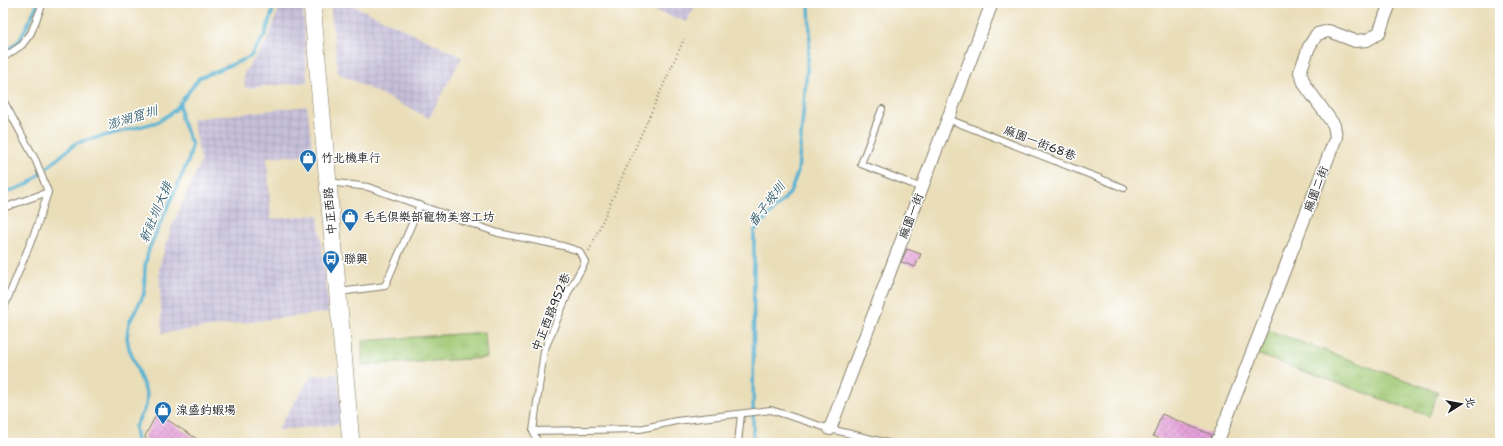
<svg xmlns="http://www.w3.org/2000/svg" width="1503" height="446" viewBox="0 0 1503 446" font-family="'Shantell Sans','LXGW WenKai TC',sans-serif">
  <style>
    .industrial { fill: url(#industrial-grid) }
    .grass { fill: url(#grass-tufts); stroke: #5e7248 }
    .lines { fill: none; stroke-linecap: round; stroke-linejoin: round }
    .stream { stroke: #53b1d1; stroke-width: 3.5 }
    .building { fill: url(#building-cross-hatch) }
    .service-casing { stroke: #837d6a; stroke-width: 8 }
    .minor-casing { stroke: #837d6a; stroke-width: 14 }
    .secondary-casing { stroke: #837d6a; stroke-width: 18 }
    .path { stroke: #837d6a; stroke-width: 2; stroke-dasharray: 1 3; stroke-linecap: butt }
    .service { stroke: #fff; stroke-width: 6 }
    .minor { stroke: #fff; stroke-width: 12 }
    .secondary { stroke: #fff; stroke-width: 17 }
    .labels { text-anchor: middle; stroke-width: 3; stroke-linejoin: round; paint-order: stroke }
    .street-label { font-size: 12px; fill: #1c1c1c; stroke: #fff }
    .poi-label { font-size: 12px; fill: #1c1c1c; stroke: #fff; text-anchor: start }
    .water-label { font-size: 13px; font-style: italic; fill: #355f6d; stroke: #fff }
  </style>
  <defs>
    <pattern id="industrial-grid" width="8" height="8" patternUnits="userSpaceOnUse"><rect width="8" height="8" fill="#c6c0da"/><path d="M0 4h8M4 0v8" fill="none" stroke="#aaa4ba"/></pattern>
    <pattern id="grass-tufts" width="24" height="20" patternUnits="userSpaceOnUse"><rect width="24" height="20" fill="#a1c974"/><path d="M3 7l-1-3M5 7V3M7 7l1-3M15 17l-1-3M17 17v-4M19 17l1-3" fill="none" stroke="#8aac64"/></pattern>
    <pattern id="building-cross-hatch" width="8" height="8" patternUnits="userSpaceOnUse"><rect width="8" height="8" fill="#e6a3db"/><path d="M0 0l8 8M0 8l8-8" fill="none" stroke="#c58cbb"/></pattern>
  </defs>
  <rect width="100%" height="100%" fill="#fff"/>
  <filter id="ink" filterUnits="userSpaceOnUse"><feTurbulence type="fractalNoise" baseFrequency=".025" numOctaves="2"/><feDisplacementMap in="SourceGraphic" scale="8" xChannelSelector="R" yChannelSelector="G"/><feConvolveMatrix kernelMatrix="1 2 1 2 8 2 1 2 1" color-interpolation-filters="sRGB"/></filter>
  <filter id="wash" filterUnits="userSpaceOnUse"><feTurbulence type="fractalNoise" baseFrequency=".012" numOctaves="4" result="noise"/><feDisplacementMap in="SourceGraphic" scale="16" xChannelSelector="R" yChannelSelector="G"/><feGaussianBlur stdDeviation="0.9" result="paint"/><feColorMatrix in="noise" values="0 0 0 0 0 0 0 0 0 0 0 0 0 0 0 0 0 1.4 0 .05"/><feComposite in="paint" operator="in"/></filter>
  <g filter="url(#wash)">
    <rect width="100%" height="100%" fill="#eadeb9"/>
    <g class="industrial">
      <path d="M281 3H303L307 82 245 88 244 73 267 41Z"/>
      <path d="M330 3H348L462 57 429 118 338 73Z"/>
      <path d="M633 3H696L687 22Z"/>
      <path d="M307 106 313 155 267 157 271 219 318 215 329 312 162 333 159 268 171 228 201 161 192 119Z"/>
      <path d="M338 374 343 424 277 430 312 375Z"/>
    </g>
    <g class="grass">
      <path d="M1268 330 1438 392 1429 416 1259 355Z"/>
      <path d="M485 332 487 358 362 365V341Z"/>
    </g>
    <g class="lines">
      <g class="stream">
        <path d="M3 54 20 40 38 3"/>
        <path d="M3 194 28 184 76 143 158 122 175 110 199 78 250 57 265 35 275 3"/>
        <path d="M137 443 135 427 146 406 147 395 129 348 127 337 129 323 144 294 145 266 149 249 189 159 192 145 181 118 180 104"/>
        <path d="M753 443 754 231 790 193 798 171 810 36 809 3"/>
      </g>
    </g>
    <g id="blocks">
      <g class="building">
        <path d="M907 249 921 254 915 267 901 262Z"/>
        <path d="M157 413 203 443H147L145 436Z"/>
        <path d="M1162 414 1212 435 1210 443H1170L1153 436Z"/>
      </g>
    </g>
  </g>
  <g filter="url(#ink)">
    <use href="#blocks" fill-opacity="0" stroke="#837d6a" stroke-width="1"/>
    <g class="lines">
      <defs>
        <g id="service">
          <path d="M3 58 22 45 31 33 43 3"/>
          <path d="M3 100 36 161 48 192 36 229 3 310"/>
          <path d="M882 109 861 164 922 188"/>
          <path d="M948 119 1124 188"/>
          <path d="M329 182 368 187 498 233 563 246 579 251 585 262 569 291 544 351 533 431 538 443"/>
          <path d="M3 208 48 192"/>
          <path d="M339 292 385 286 420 205"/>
          <path d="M533 431 640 429 676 421 771 410 830 429 888 443"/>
          <path d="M738 443 741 414"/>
        </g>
        <g id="minor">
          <path d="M830 429 992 3"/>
          <path d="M1217 443 1336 137 1334 125 1305 85 1300 72 1309 47 1317 34 1329 31 1355 41 1367 40 1379 33 1390 3"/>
        </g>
        <path id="secondary" d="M312 3 351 443"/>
      </defs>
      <use href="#service" class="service-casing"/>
      <use href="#minor" class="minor-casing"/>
      <use href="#secondary" class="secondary-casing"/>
      <path class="path" d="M589 251 684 39"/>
      <use href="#service" class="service"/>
      <use href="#minor" class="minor"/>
      <use href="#secondary" class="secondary"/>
    </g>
  </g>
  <defs>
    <symbol id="shop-pin" viewBox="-11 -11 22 30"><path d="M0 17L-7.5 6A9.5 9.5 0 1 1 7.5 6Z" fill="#1f6fb2" stroke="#fff"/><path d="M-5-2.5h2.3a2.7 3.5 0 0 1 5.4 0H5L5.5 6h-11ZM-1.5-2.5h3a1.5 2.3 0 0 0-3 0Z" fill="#fff"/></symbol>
    <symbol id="bus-pin" viewBox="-11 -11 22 30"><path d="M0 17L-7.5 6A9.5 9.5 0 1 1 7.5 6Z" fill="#1f6fb2" stroke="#fff"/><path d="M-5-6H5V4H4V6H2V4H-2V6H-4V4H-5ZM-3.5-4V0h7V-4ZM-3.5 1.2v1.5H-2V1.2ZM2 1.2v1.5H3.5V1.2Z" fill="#fff"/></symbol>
  </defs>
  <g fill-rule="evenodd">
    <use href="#shop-pin" x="298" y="148" width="20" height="27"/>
    <use href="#shop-pin" x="340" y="207" width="20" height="27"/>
    <use href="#bus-pin" x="321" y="249" width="20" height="27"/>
    <use href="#shop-pin" x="153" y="400" width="20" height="27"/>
  </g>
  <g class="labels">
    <g class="street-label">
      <text transform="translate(1040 143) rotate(21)" y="4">麻園一街68巷</text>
      <text transform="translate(1316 189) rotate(-69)" y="4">麻園二街</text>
      <text transform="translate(330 211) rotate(-95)" y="4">中正西路</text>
      <text transform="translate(911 216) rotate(-69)" y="4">麻園一街</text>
      <text transform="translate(551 312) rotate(-68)" y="4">中正西路952巷</text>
    </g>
    <g class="poi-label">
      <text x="321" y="162">竹北機車行</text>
      <text x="363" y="221">毛毛俱樂部寵物美容工坊</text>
      <text x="344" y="263">聯興</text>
      <text x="176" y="414">湶盛釣蝦場</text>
    </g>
    <g class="water-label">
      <text transform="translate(132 117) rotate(-17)" y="5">澎湖窟圳</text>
      <text transform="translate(766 204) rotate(-53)" y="5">番子坡圳</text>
      <text transform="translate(155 212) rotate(-67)" y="5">新社圳大排</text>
    </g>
  </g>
  <rect width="1503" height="446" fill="none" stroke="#fff" stroke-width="16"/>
  <g transform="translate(1461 404) rotate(79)" stroke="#ffffff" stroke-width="3" paint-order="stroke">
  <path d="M0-3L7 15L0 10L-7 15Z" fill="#1c1c1c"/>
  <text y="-6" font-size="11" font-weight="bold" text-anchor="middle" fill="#1c1c1c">北</text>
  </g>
</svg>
